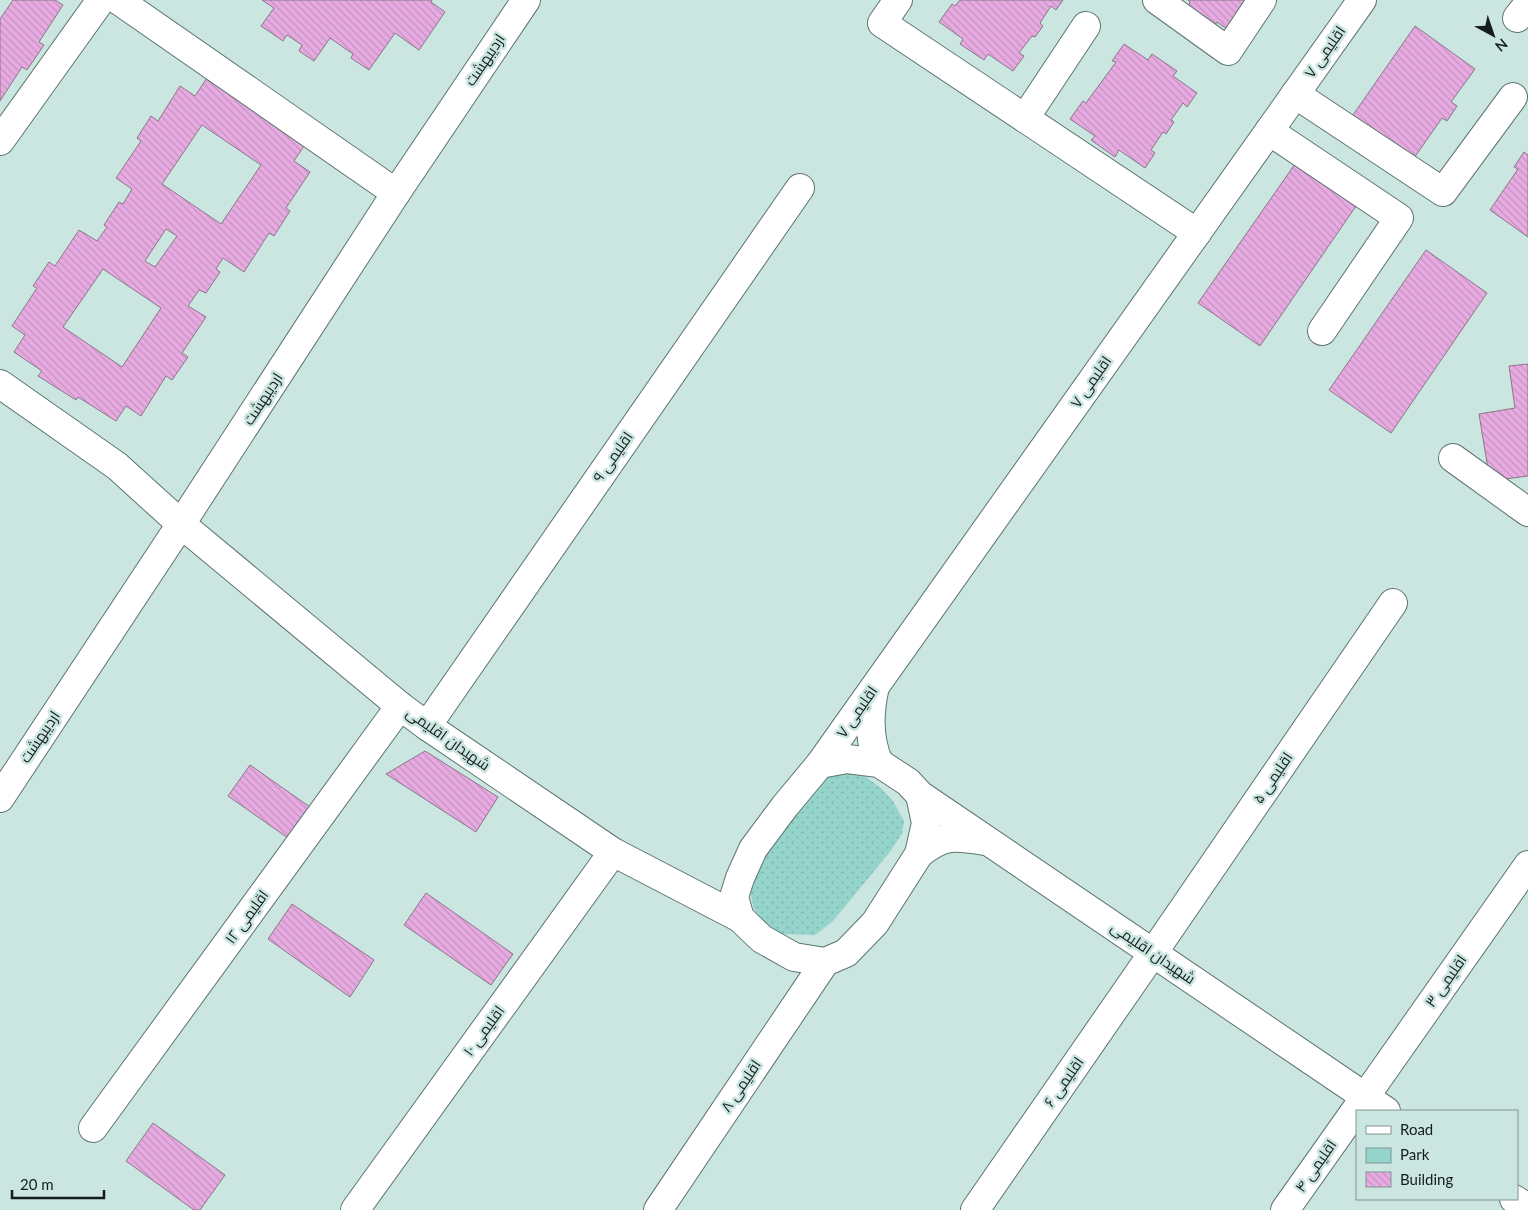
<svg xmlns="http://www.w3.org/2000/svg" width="1528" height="1210" viewBox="0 0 1528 1210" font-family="Lato,Cairo,sans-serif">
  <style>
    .green { fill: url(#green-dots) }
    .building { fill: url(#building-back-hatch); stroke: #887886; fill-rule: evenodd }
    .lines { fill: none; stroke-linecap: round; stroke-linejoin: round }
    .street-casing { stroke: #5d7571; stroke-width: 30 }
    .secondary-casing { stroke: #5d7571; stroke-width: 30 }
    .street { stroke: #fff; stroke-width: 28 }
    .secondary { stroke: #fff; stroke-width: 28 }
    .labels { text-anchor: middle; stroke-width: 5; stroke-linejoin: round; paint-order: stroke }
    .street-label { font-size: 15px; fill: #141d1c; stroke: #cbe5e0 }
  </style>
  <defs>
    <pattern id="green-dots" width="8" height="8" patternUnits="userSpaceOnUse" patternTransform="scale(1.25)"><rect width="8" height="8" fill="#95d4ca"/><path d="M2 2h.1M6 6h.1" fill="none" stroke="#80b6ad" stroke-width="1.8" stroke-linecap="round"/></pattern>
    <pattern id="building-back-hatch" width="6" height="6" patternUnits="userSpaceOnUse" patternTransform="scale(1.25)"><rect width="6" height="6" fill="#e7aae1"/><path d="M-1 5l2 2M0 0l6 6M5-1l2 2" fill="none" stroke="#c592c0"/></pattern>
  </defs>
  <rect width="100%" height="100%" fill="#cbe5e0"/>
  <path class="green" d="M859 772 881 788 893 801 904 821 902 834 889 853 833 921 815 935 781 934 762 923 754 909 750 892 753 868 822 773Z"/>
  <g class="building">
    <path d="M13 0H55L63 5 39 42 44 45 27 70 22 67 0 101V19Z"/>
    <path d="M262 0H432L431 2 445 12 419 50 395 33 369 70 351 58 353 54 330 38 314 61 299 51 302 45 287 35 283 41 261 26 274 8Z"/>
    <path d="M960 0H1063L1056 10 1051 6 1040 23 1043 26 1035 37 1032 36 1019 53 1024 56 1013 71 988 54 984 60 960 44 963 39 939 22 952 4 955 6Z"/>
    <path d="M1188 0H1269L1237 36 1217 22 1214 27 1188 9 1190 2Z"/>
    <path d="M1415 26 1475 69 1451 102 1457 106 1447 121 1442 118 1414 158 1353 115Z"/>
    <path d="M1124 44 1148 60 1152 54 1177 71 1173 76 1197 93 1187 107 1183 103 1171 120 1174 122 1166 134 1163 132 1151 150 1155 153 1145 168 1119 150 1115 157 1091 140 1095 136 1070 119 1083 101 1086 103 1116 62 1112 61Z"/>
    <path d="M209 75 308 140 294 161 310 172 286 208 290 211 274 236 269 233 244 272 223 258 216 269 220 272 206 293 199 290 188 306 206 317 182 353 188 357 172 380 166 376 141 416 126 406 116 421 78 397 76 400 38 376 42 371 14 352 25 335 12 326 37 288 33 286 49 262 55 266 79 230 97 241 107 227 104 225 119 202 123 204 132 189 116 178 141 141 137 138 151 116 158 121 180 86 195 96ZM202 125 261 165 221 224 162 184ZM166 229 177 236 155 267 145 261ZM103 269 161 308 122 367 63 327Z"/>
    <path d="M1524 152 1528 155V237L1490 210 1518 169 1514 167Z"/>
    <path d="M1295 164 1356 206 1260 346 1198 303Z"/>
    <path d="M1426 250 1487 293 1391 433 1329 390Z"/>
    <path d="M1528 364V476L1490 481 1479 414 1515 408 1509 366Z"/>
    <path d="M425 751 498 797 476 832 386 774Z"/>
    <path d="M250 765 310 807 288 838 228 796Z"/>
    <path d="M426 893 513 954 491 985 404 925Z"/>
    <path d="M292 904 374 960 350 997 268 939Z"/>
    <path d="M153 1123 225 1175 200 1210H194L126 1161Z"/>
  </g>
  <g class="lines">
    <defs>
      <g id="street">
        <path d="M118 0 396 193"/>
        <path d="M898 0 882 23 1197 233"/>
        <path d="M1157 0 1228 51 1262 0"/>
        <path d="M1517 18 1528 4"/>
        <path d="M1295 94 1443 192 1513 97"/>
        <path d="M1025 118 1086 26"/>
        <path d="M1269 131 1399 218 1322 331"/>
        <path d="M0 141 101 0"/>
        <path d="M0 384 117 466 181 524"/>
        <path d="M1453 458 1528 512"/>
        <path d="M427 726 800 188"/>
        <path d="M93 1128 400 706"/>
        <path d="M355 1210 613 852"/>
        <path d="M658 1210 825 962"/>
        <path d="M975 1210 1153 953 1393 603"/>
        <path d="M1285 1210 1365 1097"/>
      </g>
      <g id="secondary">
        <path d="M181 524 400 706 427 726 613 852 740 918"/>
        <path d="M874 691C869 715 868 739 879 763"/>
        <path d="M820 764 1362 0"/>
        <path d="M920 795 926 823 919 854 875 923 846 953 825 962 794 957 762 939 740 918 734 897 740 878 753 849 785 806 820 764 847 759 879 763 908 782 920 795 1386 1111"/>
        <path d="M0 798 181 524 396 193 526 0"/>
        <path d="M919 854C944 834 954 836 985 841"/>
        <path d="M1365 1097 1528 865"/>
        <path d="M1514 1199 1528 1208"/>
      </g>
    </defs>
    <use href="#street" class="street-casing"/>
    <use href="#secondary" class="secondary-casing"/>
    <use href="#street" class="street"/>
    <use href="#secondary" class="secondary"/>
  </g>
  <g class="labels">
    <g class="street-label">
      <text transform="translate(1325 52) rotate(-55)" y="5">اقلیمی ۷</text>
      <text transform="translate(485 60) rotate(-56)" y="5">اردیبهشت</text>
      <text transform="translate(1091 382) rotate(-55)" y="5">اقلیمی ۷</text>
      <text transform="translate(263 399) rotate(-57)" y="5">اردیبهشت</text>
      <text transform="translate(613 457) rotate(-55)" y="5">اقلیمی ۹</text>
      <text transform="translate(857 712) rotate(-55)" y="5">اقلیمی ۷</text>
      <text transform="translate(40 737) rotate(-56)" y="5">اردیبهشت</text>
      <text transform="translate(448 739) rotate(35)" y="5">شهیدان اقلیمی</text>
      <text transform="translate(1273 778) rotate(-56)" y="5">اقلیمی ۵</text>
      <text transform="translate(247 917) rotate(-54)" y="5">اقلیمی ۱۲</text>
      <text transform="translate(1153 953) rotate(34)" y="5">شهیدان اقلیمی</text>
      <text transform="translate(1446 981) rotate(-55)" y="5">اقلیمی ۳</text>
      <text transform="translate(484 1031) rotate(-54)" y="5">اقلیمی ۱۰</text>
      <text transform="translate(1064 1082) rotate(-55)" y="5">اقلیمی ۶</text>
      <text transform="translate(741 1086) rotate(-56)" y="5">اقلیمی ۸</text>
      <text transform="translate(1316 1166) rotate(-55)" y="5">اقلیمی ۴</text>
    </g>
  </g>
  <rect x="1356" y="1110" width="162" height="90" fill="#cbe5e0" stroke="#829592"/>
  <rect x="1366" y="1126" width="25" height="8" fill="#ffffff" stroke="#829592"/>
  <text x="1400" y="1135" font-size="15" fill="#141d1c">Road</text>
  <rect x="1366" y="1148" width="25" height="15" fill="#95d4ca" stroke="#829592"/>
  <text x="1400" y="1160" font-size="15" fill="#141d1c">Park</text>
  <rect x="1366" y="1172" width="25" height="15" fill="url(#building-back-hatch)" stroke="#829592"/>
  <text x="1400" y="1185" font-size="15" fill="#141d1c">Building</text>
  <g transform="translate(1493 35) rotate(140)" stroke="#cbe5e0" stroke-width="4" paint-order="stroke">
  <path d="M0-4L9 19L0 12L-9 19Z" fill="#141d1c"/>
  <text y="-8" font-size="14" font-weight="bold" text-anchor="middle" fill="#141d1c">N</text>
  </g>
  <path d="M12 1190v8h92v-8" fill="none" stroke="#141d1c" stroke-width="2.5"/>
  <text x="20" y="1190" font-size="15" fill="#141d1c" stroke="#cbe5e0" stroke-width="4" paint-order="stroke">20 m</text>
</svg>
